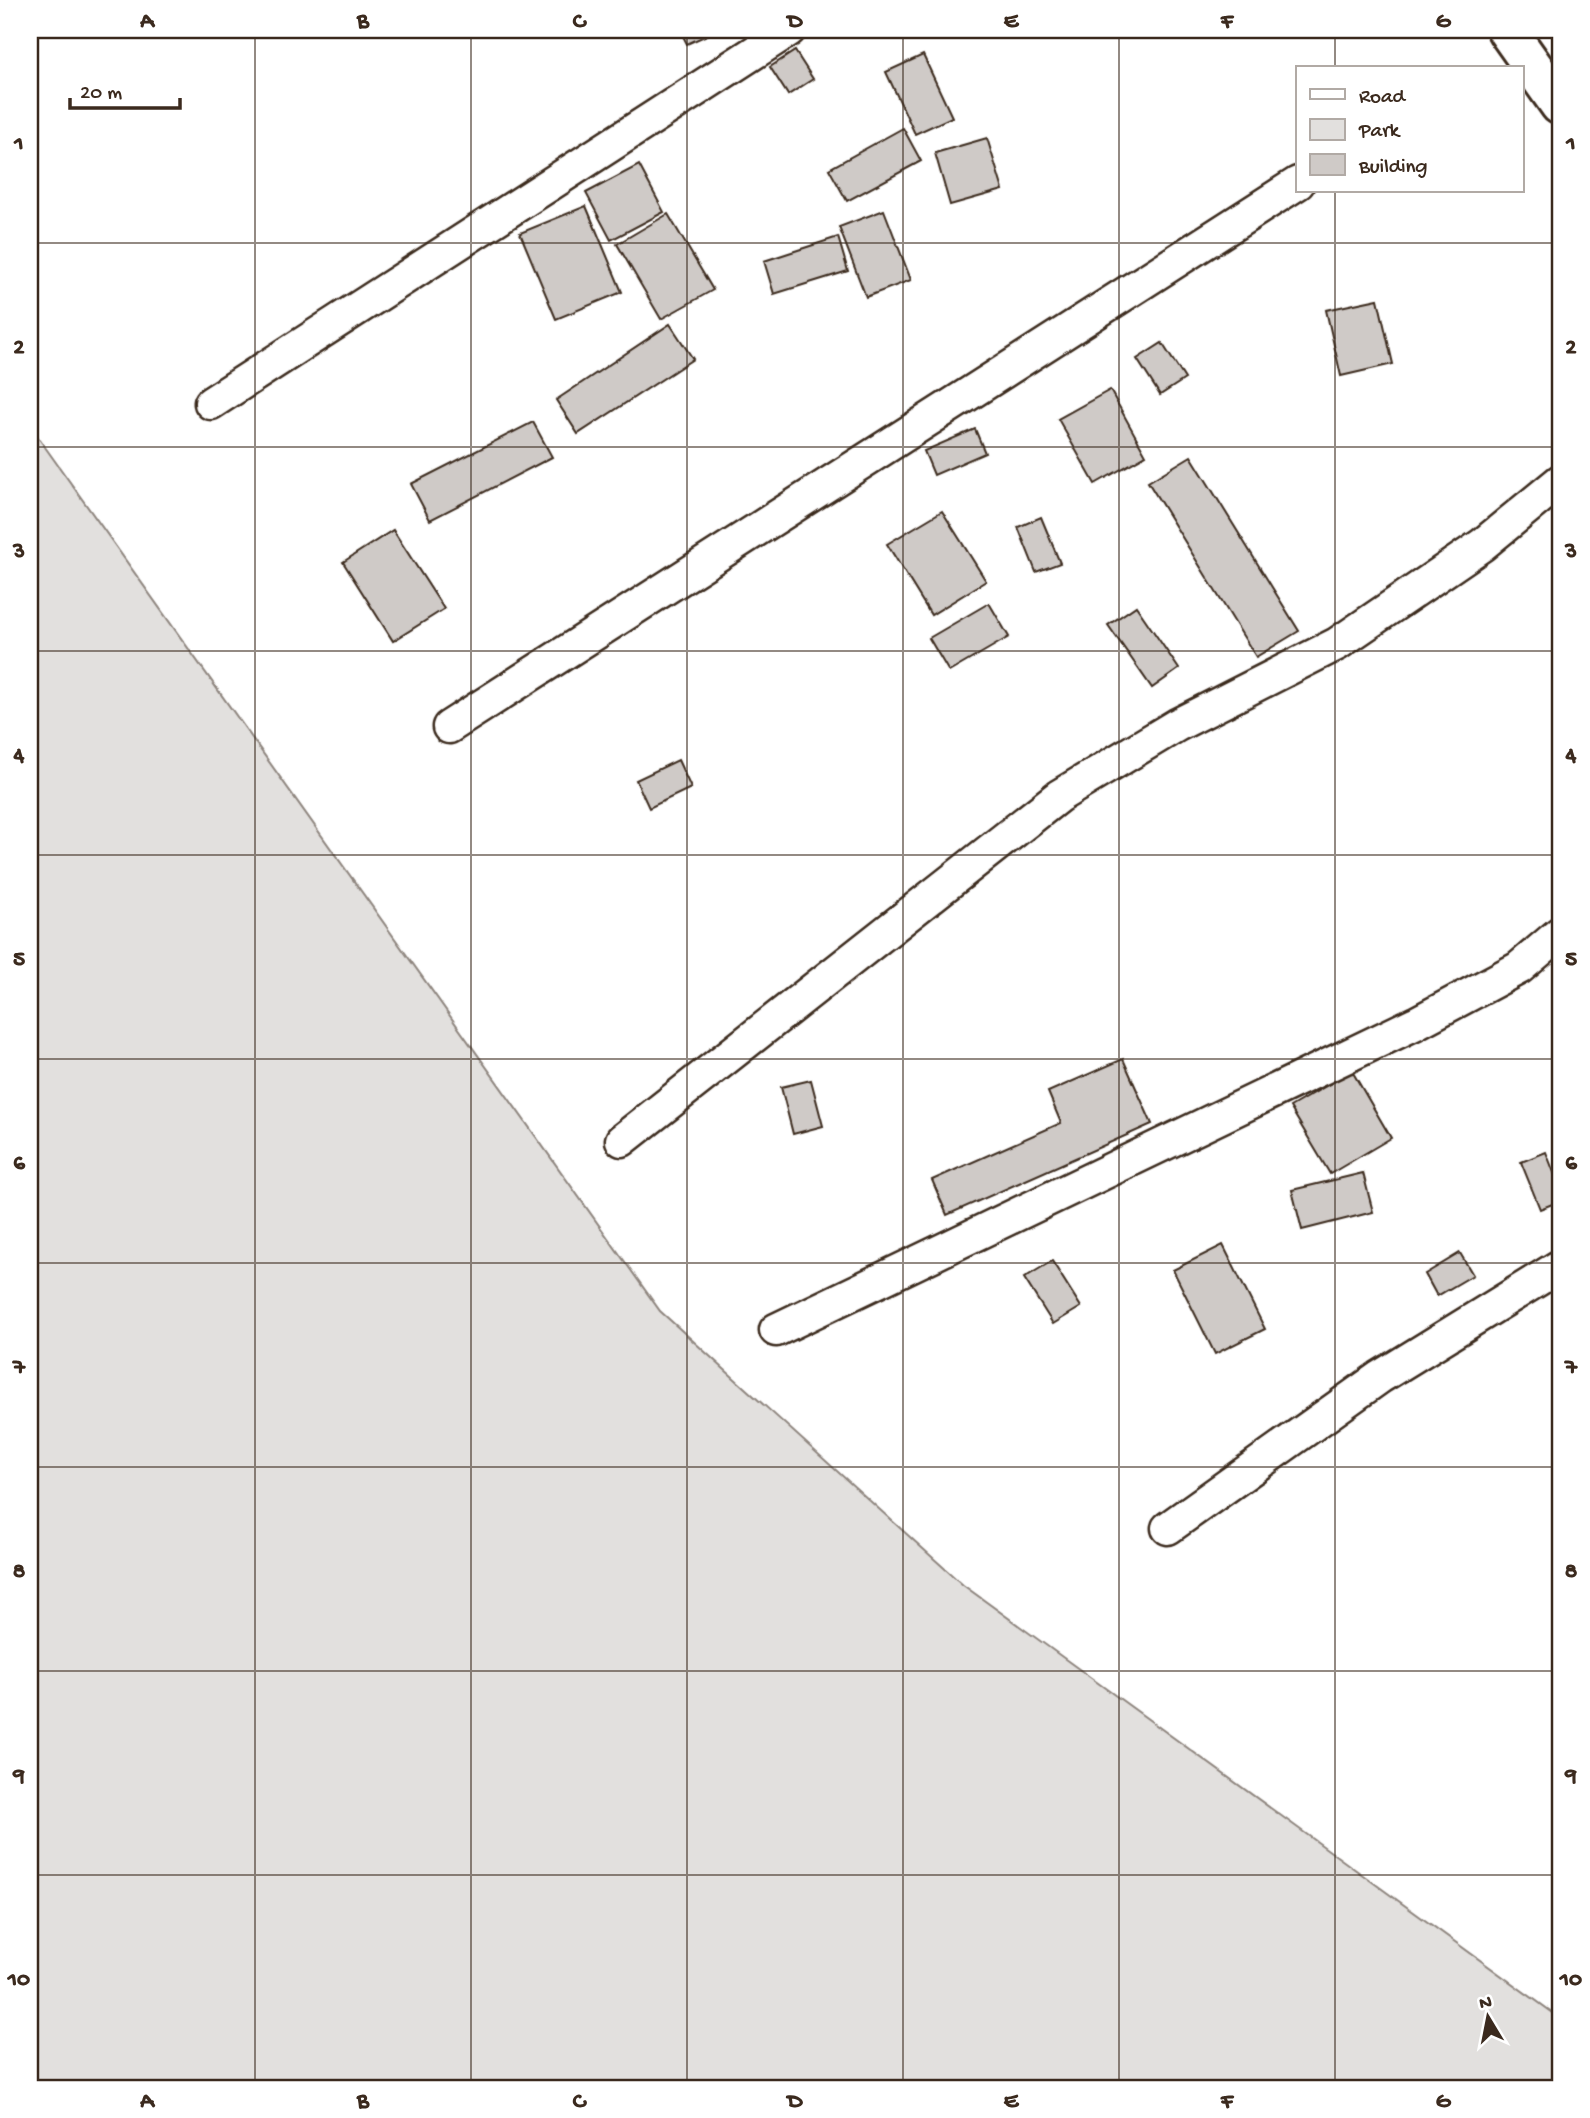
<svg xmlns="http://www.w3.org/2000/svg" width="1590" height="2118" viewBox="0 0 1590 2118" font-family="'Gochi Hand',sans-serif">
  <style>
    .green { fill: #e2e0de; stroke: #8e857e; stroke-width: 2 }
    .building { fill: #cfcac7; stroke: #3b2a1e; stroke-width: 2 }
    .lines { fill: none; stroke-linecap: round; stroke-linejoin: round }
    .minor-casing { stroke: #3b2a1e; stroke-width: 37 }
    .tertiary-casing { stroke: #3b2a1e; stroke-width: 44 }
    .minor { stroke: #fff; stroke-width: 32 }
    .tertiary { stroke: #fff; stroke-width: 38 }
    .grid { fill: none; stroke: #3b2a1e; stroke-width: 2; stroke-opacity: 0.55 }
    .neatline { fill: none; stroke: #3b2a1e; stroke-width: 2.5 }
    .grid-label { font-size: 23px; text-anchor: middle; font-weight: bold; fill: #3b2a1e }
  </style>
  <rect width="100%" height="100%" fill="#fff"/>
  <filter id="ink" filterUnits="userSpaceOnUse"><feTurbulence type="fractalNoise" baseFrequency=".0143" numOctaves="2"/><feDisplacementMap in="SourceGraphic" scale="14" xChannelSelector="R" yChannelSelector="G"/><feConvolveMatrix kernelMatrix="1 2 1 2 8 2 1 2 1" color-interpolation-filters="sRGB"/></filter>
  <g filter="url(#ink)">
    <path class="green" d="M30 426 660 1311 963 1585 1560 2018V2088H30Z"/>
    <g class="building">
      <path d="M680 30H718L687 44Z"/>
      <path d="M795 51 813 79 788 95 770 67Z"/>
      <path d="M923 55 952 117 915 134 886 72Z"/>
      <path d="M903 128 921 161 847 201 829 169Z"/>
      <path d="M987 138 1003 190 950 205 935 153Z"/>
      <path d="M639 165 664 212 611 240 586 193Z"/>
      <path d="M586 206 622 292 556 319 520 233Z"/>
      <path d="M884 210 911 280 866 297 839 227Z"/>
      <path d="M668 214 713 290 661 319 617 244Z"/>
      <path d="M838 237 848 271 774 294 764 261Z"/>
      <path d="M1378 299 1393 364 1341 376 1326 310Z"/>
      <path d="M670 324 693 359 578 434 556 400Z"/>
      <path d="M1162 343 1185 379 1160 395 1137 359Z"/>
      <path d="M1110 390 1146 455 1095 484 1058 419Z"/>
      <path d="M533 422 552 457 430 520 411 484Z"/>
      <path d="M975 429 985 453 934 475 924 451Z"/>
      <path d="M1191 456 1299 631 1256 657 1148 482Z"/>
      <path d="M942 511 986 581 931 615 887 544Z"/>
      <path d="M1041 517 1060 563 1036 572 1018 527Z"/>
      <path d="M393 530 444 609 393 641 343 562Z"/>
      <path d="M989 603 1009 637 949 672 929 638Z"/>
      <path d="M1136 606 1179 669 1152 688 1108 625Z"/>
      <path d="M678 760 691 788 649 808 636 780Z"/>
      <path d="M1123 1059 1152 1124 947 1215 932 1180 1061 1123 1048 1092Z"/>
      <path d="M1352 1071 1391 1138 1330 1174 1290 1107Z"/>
      <path d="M811 1080 823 1126 793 1134 781 1087Z"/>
      <path d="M1546 1152 1560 1188V1201L1540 1209 1521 1162Z"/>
      <path d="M1363 1173 1373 1212 1302 1230 1292 1190Z"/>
      <path d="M1223 1245 1265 1329 1215 1354 1173 1270Z"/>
      <path d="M1460 1253 1473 1275 1437 1296 1425 1274Z"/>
      <path d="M1052 1261 1081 1307 1053 1324 1024 1278Z"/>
    </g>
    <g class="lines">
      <defs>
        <g id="minor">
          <path d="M211 403 789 30"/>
          <path d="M449 727 1298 183"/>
          <path d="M622 1140 1059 796 1177 725 1337 644 1482 545 1560 481"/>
          <path d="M776 1330 1416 1023 1519 968 1560 933"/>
          <path d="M1168 1528 1380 1377 1560 1266"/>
        </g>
        <path id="tertiary" d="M1507 30 1560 105"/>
      </defs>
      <use href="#minor" class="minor-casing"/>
      <use href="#tertiary" class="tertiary-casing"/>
      <use href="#minor" class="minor"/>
      <use href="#tertiary" class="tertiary"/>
    </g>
  </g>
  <path class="grid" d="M255 30V2088M471 30V2088M687 30V2088M903 30V2088M1119 30V2088M1335 30V68M1335 191V2088M30 243H1560M30 447H1560M30 651H1560M30 855H1560M30 1059H1560M30 1263H1560M30 1467H1560M30 1671H1560M30 1875H1560"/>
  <rect width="1590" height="2118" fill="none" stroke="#fff" stroke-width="77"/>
  <rect x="1296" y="66" width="228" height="126" fill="#ffffff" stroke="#b1aaa5" stroke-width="2"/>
  <rect x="1310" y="89" width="35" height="10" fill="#ffffff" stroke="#b1aaa5" stroke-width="2"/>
  <text x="1359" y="102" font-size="21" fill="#3b2a1e">Road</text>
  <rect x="1310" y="119" width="35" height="21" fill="#e2e0de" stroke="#b1aaa5" stroke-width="2"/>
  <text x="1359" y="136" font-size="21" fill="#3b2a1e">Park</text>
  <rect x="1310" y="154" width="35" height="21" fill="#cfcac7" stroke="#b1aaa5" stroke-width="2"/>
  <text x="1359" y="172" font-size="21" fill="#3b2a1e">Building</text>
  <g transform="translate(1488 2017) rotate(350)" stroke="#ffffff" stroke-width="5" paint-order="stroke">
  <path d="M0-5L12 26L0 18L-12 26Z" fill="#3b2a1e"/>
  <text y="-10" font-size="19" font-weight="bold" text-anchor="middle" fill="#3b2a1e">N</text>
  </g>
  <path d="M70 98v10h110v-10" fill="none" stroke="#3b2a1e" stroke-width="3.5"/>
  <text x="80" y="98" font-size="21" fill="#3b2a1e" stroke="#ffffff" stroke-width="5" paint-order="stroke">20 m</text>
  <rect x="38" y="38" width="1514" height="2042" class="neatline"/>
  <g class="grid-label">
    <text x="147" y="27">A</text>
    <text x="363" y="27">B</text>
    <text x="579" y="27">C</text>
    <text x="795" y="27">D</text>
    <text x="1011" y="27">E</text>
    <text x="1227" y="27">F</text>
    <text x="1443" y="27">G</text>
    <text x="19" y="149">1</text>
    <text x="1571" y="149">1</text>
    <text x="19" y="353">2</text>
    <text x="1571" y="353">2</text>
    <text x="19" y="557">3</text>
    <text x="1571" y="557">3</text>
    <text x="19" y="761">4</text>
    <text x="1571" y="761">4</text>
    <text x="19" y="965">5</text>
    <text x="1571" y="965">5</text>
    <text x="19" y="1169">6</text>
    <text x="1571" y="1169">6</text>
    <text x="19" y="1373">7</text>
    <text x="1571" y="1373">7</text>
    <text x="19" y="1577">8</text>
    <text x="1571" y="1577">8</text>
    <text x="19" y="1781">9</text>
    <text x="1571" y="1781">9</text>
    <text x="19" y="1985">10</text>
    <text x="1571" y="1985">10</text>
    <text x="147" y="2107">A</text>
    <text x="363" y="2107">B</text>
    <text x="579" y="2107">C</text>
    <text x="795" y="2107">D</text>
    <text x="1011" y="2107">E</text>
    <text x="1227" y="2107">F</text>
    <text x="1443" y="2107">G</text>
  </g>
</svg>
